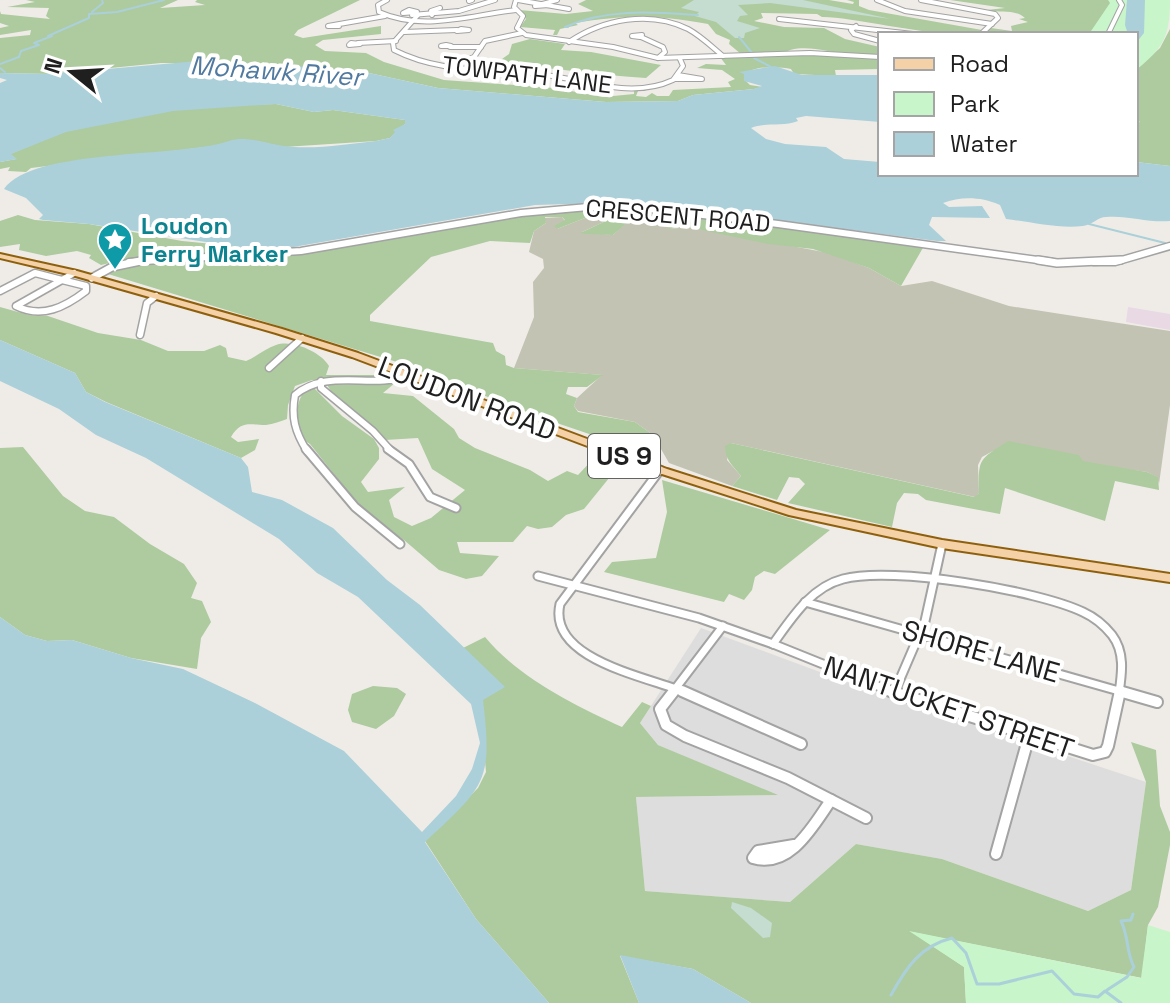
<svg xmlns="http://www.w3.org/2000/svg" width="1170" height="1003" viewBox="0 0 1170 1003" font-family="'Space Grotesk',sans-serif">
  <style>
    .residential { fill: #ddd }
    .industrial { fill: #e8d9e5 }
    .construction { fill: #c3c3b3 }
    .forest { fill: #adcb9f }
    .wetland { fill: #c5dcd1 }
    .park { fill: #c8f5ca }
    .water { fill: #abd0d9 }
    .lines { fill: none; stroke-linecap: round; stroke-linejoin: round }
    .stream-far1 { stroke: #abd0d9; stroke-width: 2 }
    .stream { stroke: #abd0d9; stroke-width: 3 }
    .minor-far3-casing { stroke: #a3a3a3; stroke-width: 6 }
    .minor-far2-casing { stroke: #a3a3a3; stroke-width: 9 }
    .minor-far1-casing { stroke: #a3a3a3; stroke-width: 11 }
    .minor-casing { stroke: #a3a3a3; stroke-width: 14 }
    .tertiary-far1-casing { stroke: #a3a3a3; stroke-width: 9 }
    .tertiary-casing { stroke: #a3a3a3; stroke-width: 10 }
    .primary-casing { stroke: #8e600d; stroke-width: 4 }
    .minor-far3 { stroke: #fff; stroke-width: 4 }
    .minor-far2 { stroke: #fff; stroke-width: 6 }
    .minor-far1 { stroke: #fff; stroke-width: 7 }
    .minor { stroke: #fff; stroke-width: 10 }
    .tertiary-far1 { stroke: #fff; stroke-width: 6 }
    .tertiary { stroke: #fff; stroke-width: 7 }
    .primary { fill: #f4d1a7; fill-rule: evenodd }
    .labels { text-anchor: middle; stroke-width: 8; stroke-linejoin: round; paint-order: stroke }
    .far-street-label { font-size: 24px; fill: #1f1f1f; stroke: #fff }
    .far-culture-label { font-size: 24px; font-weight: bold; fill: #0d838f; stroke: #fff; text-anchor: start }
    .far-water-label { font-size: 26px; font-style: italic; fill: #517aa0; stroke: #fff }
    .shield { fill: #fff; stroke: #626262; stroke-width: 2 }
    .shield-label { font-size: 26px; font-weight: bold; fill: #1f1f1f }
    .street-label { font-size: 28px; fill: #1f1f1f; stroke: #fff }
  </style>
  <rect width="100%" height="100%" fill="#efece7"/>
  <path class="residential" d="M701 628 874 692 1146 782 1131 890 1088 911 942 859 856 844 790 902 645 891 636 797 775 795 658 745 640 723Z"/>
  <path class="industrial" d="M1128 307 1170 314V330L1126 322Z"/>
  <path class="construction" d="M595 214 608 217V220L582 232 613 235 628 221 667 225 670 229 688 227 711 231 829 253 869 268 901 286 932 281 1009 306 1170 331V405L1159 484 1157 477 1147 472 993 451 982 457 978 465 979 493 975 497 731 443 727 460 741 476 732 486 669 463 653 435 635 422 578 411 574 406 577 398 602 375 514 368 534 317 533 282 544 268 543 259 529 252 534 231 546 223 544 218 562 217 565 221 557 229Z"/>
  <g class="forest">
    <path d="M26 0H178L160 8 205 5 195 2 197 0H360L298 30 294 35 303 38 381 26V34L323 40 315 45 325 51 366 53 384 62 444 80 555 88 603 97 634 94V90L643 89 646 91H638L636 96 646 97 652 93 657 96H669L673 90 731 87 728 82 735 79 722 70 697 68 706 64 726 65 720 57 847 55C827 51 797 42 780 55L741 54 729 44 730 40 716 34 708 24C652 14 625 15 575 23L578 25 560 29 557 35H553L555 30 520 27 526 19 519 10 566 14 593 11 578 4 586 0H829L853 4 854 2 847 0H859V6L869 10 982 30C964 45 853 16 822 17L817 14 761 13 763 18 754 21 784 27 824 28 845 39 880 47V69L835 70 836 76 794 74 791 69C778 66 755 66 744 74V79L750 85 763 87 754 89 693 95 678 101 606 102 438 88 369 73 256 63H161L50 74 0 73V38L30 35 31 30 0 35V28L9 26 0 23V11L1 14 50 19 46 16 49 8 7 7 35 2Z"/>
    <path d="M950 0H1114L1104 34H985L991 28 1012 31 1011 26 1028 22 1019 19 1025 18C1013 8 1001 14 987 10L1005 8Z"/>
    <path d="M1170 29V166L1136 162V123L1140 122 1136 119V70L1160 48Z"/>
    <path d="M530 39 565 44 561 50 591 52 661 65 646 78C595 75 546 66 495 64L509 54 512 44Z"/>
    <path d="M276 104 314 112 333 110 405 120V124L390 138 376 141 284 147 256 141 31 168 26 172 8 171 10 167 0 169V162L16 159 10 154C30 146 47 138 67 131 134 111 206 105 276 104Z"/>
    <path d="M623 209 781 226 924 246 901 286 869 268 813 249 768 244 688 227 669 229 667 224 629 221 613 235 585 234 580 233 608 220V217L595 214 557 229 554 226 565 220 562 217H545L546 223 534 231 530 243 490 241 431 257 370 315V321L493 343 496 351 505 356 506 365 514 368 603 375 587 387H568L566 394 577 398 574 406 578 412 635 422 653 435 651 455 548 420 397 362 108 274 132 264 298 253 547 211Z"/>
    <path d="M18 215 35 220 89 224 182 241 285 251 118 261 101 265 89 258 91 255 77 251 46 256 19 250 20 244 0 247V221Z"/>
    <path d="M0 307 29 315 48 316 98 333 141 340 168 351H204L220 345 226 348 228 357 246 361C256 357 266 348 276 345 292 339 321 352 329 366L326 375H377L374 380H312L295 386 288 405 287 419C281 421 273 424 266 425 250 425 241 420 231 437L238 442 259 439 255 450 241 458 106 402 86 392 75 373 0 340Z"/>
    <path d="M395 383 383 393 413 396 454 429 459 438 475 448 530 470 548 481 567 471 578 475 595 457 618 467 584 509 566 515 552 527 538 529 527 526 513 542H457L460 553 499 556 482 576 466 579 439 570 404 540 369 518 310 444 298 437C299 414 292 401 311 385L342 416 374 439 379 448V459L361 482 368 492 405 487 389 500 394 517 412 526 431 518 465 490 432 469 418 438 385 440 335 397 327 385Z"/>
    <path d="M1008 441 1079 455 1083 461 1147 472 1158 477 1159 490 1115 481 1105 521 1005 488 1000 514 926 500 918 494 904 493 897 503 892 527 788 503 805 484 799 478 789 477 777 500 732 486 741 476C733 466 725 460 725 446L731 443 974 497 979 493C978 458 979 460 1008 441Z"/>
    <path d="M23 447 63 496 85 511 114 517 150 544 184 564 197 583 191 598 202 601 211 622 201 638 197 669 131 658 72 640 47 641 25 635 0 617V448Z"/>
    <path d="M662 480 830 530 775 574 764 571 755 577 752 590 744 600 729 594 724 602 604 572 612 562 656 558 667 512Z"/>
    <path d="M485 637C519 678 574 705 622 727L642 702 651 706 640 723 658 745 778 795 636 797 645 891 790 902 856 844 942 859 1088 911 1131 890 1146 782 1131 742 1156 750 1160 806 1170 832V845L1158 907 1148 925 1142 978 912 932 964 967 966 1003H751L693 969 620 956 639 1003H549L476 919 425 841 478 788 486 772 476 661 463 648Z"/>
    <path d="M373 686 397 688 406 694 394 716 376 729 352 722 348 710 352 694Z"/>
  </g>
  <g class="wetland">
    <path d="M694 0H803L891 19 770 3 738 5 748 15 740 16 737 21 760 28 745 33 744 38H735L716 22 695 16 699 12 681 8Z"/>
    <path d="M732 902 751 908 772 923 770 937 763 938 731 908Z"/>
  </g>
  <g class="park">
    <path d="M1108 0H1170C1170 35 1164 48 1136 70V34H1089L1110 3Z"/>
    <path d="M1148 925 1170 932V1003H966L964 967 909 931 1141 978Z"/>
  </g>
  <g class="water">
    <path d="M1127 0H1145L1144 33 1136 43V34H1128L1125 25Z"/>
    <path d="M198 61 312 67 369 73 438 88 606 102 678 101 693 95 754 89 762 86 744 81V74L739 72 775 66 802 75H880V122L806 116 796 118 798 121C782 127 767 122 751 128L766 139 785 144 826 147 844 159 880 162V174H1136V162L1170 166V221C1148 223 1127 215 1106 217 1098 217 1092 225 1083 226 1059 229 1031 222 1006 219L1000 205C979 196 960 197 943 203L949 207 982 206 990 218 932 217 929 225 946 241H937L692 210 605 203 535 205 282 249 245 248 89 224 43 220 39 219 43 215 26 198 4 189C33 148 179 158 229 141 246 135 267 144 284 146 313 150 347 144 376 141L390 138 395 132 393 130 405 124V120L333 110 314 112 276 104 173 111 66 132 11 154 17 159 0 162V83L7 80 0 78V73L50 74Z"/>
    <path d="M0 340 75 373 86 392 105 402 241 458 248 467 252 492 282 500 333 528 387 580 420 605 505 687 483 700C493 782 485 786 425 842L476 919 549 1003H0V617L25 635 47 641 72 640 131 658 183 669 255 703 344 751 422 832 456 796 472 769 480 743 471 704 358 597 317 573 279 539 146 458 96 435 59 409 0 381Z"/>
    <path d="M620 955 693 969 751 1003H639Z"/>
  </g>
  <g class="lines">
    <g class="stream-far1">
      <path d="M92 12 103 3 102 0"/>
      <path d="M568 27H565C607 8 653 12 698 15"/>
      <path d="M739 37 752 53"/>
      <path d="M754 58 771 67"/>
      <path d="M0 64 19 57 21 51 39 45 34 43 52 36H48L89 18V14L117 12 164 0"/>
      <path d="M0 68 5 72"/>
      <path d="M1089 224 1165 243"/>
    </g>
    <g class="stream">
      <path d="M1107 990 1127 977 1134 967C1126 952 1129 937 1121 921L1131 920 1133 914"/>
      <path d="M891 995C906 968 920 946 952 938L966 953 977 984H999L1052 971 1074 994 1098 997 1105 991 1121 1003"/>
    </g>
    <defs>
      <g id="minor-far3">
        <path d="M387 0 378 5 379 12C424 32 470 15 516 10"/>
        <path d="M516 0 514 7 523 16 517 28 526 35 613 47 658 58 810 53 880 57"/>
        <path d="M518 0 569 9"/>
        <path d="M877 0 905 11 992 24"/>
        <path d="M921 0 995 14 998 18 981 34"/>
        <path d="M469 1 472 0"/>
        <path d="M549 5 535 6 557 0"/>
        <path d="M409 10 417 12 403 13Z"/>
        <path d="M412 15 459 11 495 0"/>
        <path d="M418 15 393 43 394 50C441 74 489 68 539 74 584 79 630 100 673 80L683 66 680 59"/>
        <path d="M432 15 431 11 440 8"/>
        <path d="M779 19 913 34"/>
        <path d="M339 26H328L385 16"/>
        <path d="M856 26 851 30 854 34 880 41"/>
        <path d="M461 29 469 30 457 31Z"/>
        <path d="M404 32 457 30"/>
        <path d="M1108 34 1122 5 1119 0"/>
        <path d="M642 35 640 37 632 36Z"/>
        <path d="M641 37 663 47 665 52 658 58"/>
        <path d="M569 42C603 19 650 10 688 29 701 36 712 47 723 56"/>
        <path d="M351 43 360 44 349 45Z"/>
        <path d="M358 43 396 41"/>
        <path d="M446 45 451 46H441Z"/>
        <path d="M450 47H481"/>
        <path d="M448 66 474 57 485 41 522 33"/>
        <path d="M675 79H702L678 75"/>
      </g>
      <g id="minor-far2">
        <path d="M62 280 86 286V291C65 307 42 319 16 306Z"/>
        <path d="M62 280 74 273"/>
        <path d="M0 291 35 273 62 280"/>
        <path d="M140 335 147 303 156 296"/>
        <path d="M269 368 302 338"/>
        <path d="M321 381V388L373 431 391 451"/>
        <path d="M307 451C295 432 291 417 295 395 327 368 371 389 408 376"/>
      </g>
      <g id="minor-far1">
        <path d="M306 449 355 507 400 544"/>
        <path d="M388 449 409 464 430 497 456 508"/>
        <path d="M660 470 560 604C547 660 649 677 687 693"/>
        <path d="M538 576 699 618 773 644"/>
        <path d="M805 602 1126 693"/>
        <path d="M773 644 895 693"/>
        <path d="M773 644C791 619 811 587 843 579 892 566 1037 590 1083 612 1094 617 1104 625 1112 635 1125 652 1122 673 1119 693"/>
        <path d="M672 693 723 626"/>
        <path d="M894 693 925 621 942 544"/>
      </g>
      <g id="minor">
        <path d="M674 691 660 709 666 725 685 736 788 778 866 818"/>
        <path d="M682 691 801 744"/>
        <path d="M890 691 1093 755 1105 752 1108 746 1120 691"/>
        <path d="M1119 691 1157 702"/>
        <path d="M794 845 758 851 753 858C790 869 813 826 831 800"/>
        <path d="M996 854 1029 736"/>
      </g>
      <g id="tertiary-far1">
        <path d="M129 262 301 251 521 213 588 207 652 209 778 224 1052 262"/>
        <path d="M1094 262H1115L1170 246"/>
      </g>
      <g id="tertiary">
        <path d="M1038 260 1057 263 1121 260"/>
        <path d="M92 278 112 267 145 260"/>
      </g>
      <path id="primary" d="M0 254 77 271 282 329 358 353 667 469 796 510 942 540 1170 574V582L942 548 789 515 659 473 352 357 276 333 72 275 0 258Z"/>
    </defs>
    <use href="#minor-far3" class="minor-far3-casing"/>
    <use href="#minor-far2" class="minor-far2-casing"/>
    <use href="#minor-far1" class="minor-far1-casing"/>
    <use href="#minor" class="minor-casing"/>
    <use href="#tertiary-far1" class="tertiary-far1-casing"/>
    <use href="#tertiary" class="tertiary-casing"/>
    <use href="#primary" class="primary-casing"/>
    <use href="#minor-far3" class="minor-far3"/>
    <use href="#minor-far2" class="minor-far2"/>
    <use href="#minor-far1" class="minor-far1"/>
    <use href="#minor" class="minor"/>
    <use href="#tertiary-far1" class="tertiary-far1"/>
    <use href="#tertiary" class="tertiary"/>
    <use href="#primary" class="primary"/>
  </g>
  <defs>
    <symbol id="sight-pin" viewBox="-11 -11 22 30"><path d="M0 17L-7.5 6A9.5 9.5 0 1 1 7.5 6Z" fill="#0f9aa8" stroke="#fff"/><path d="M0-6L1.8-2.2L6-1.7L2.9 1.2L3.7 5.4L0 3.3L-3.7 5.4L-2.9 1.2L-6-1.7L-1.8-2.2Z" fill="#fff"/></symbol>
  </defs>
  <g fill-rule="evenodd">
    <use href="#sight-pin" x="95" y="220" width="40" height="54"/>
  </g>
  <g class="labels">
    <g class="far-street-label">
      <text transform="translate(527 75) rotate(7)" y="8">TOWPATH LANE</text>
      <text transform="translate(678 216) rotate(5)" y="8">CRESCENT ROAD</text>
    </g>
    <g class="far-culture-label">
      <text x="141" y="234">Loudon<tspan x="141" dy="28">Ferry Marker</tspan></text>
    </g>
    <g class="far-water-label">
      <text transform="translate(276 71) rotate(4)" y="9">Mohawk River</text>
    </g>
    <rect class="shield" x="588" y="434" width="72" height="44" rx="6"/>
    <g class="shield-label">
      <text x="624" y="465">US 9</text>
    </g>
    <g class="street-label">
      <text transform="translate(467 398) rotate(21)" y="10">LOUDON ROAD</text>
      <text transform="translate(981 651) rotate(16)" y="10">SHORE LANE</text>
      <text transform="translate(949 707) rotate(19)" y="10">NANTUCKET STREET</text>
    </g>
  </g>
  <rect x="878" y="32" width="260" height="144" fill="#ffffff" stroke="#a5a5a5" stroke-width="2"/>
  <rect x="894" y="58" width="40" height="12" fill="#f4d1a7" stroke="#a5a5a5" stroke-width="2"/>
  <text x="950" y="72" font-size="24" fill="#1f1f1f">Road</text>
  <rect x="894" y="92" width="40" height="24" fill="#c8f5ca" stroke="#a5a5a5" stroke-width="2"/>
  <text x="950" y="112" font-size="24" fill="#1f1f1f">Park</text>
  <rect x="894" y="132" width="40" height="24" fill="#abd0d9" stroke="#a5a5a5" stroke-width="2"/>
  <text x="950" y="152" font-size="24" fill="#1f1f1f">Water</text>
  <g transform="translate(72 72) rotate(288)" stroke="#ffffff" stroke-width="6" paint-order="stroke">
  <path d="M0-6L14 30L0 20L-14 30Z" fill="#1f1f1f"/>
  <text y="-12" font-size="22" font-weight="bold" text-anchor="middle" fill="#1f1f1f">N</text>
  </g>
</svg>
